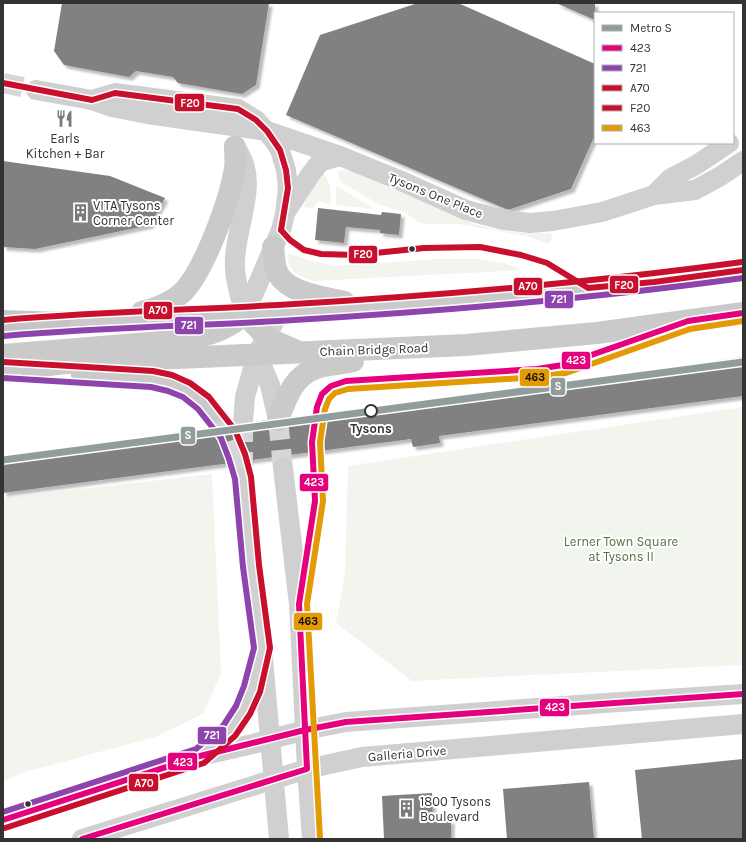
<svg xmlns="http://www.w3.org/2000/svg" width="746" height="842" viewBox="0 0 746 842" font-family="Karla,sans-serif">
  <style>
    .green { fill: #f1f5ed }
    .building { fill: #818181; filter: url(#shadow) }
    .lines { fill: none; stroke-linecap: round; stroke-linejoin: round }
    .secondary-tunnel { stroke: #d6d6d6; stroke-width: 20; stroke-dasharray: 20 10; stroke-linecap: butt }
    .primary-tunnel { stroke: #d6d6d6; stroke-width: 22; stroke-dasharray: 22 11; stroke-linecap: butt }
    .secondary { stroke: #d0d0d0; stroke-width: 20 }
    .primary { stroke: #cacaca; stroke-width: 22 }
    .highway { stroke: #c4c4c4; stroke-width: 22 }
    .bus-1-casing { stroke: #fff; stroke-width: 9 }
    .bus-2-casing { stroke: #fff; stroke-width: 9 }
    .bus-3-casing { stroke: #fff; stroke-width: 9 }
    .bus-4-casing { stroke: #fff; stroke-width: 9 }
    .bus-5-casing { stroke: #fff; stroke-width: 9 }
    .bus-1 { stroke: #e5007d; stroke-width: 6 }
    .bus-2 { stroke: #8e44ad; stroke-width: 6 }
    .bus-3 { stroke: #c8102e; stroke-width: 6 }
    .bus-4 { stroke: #c8102e; stroke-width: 6 }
    .bus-5 { stroke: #e39a05; stroke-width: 6 }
    .metro-1-casing { stroke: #fff; stroke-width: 10 }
    .metro-1 { stroke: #919d9d; stroke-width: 7 }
    .bus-dot { fill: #333; stroke: #fff; stroke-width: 1.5 }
    .stop-dot { fill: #fff; stroke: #333; stroke-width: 2 }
    .labels { text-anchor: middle; stroke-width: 4; stroke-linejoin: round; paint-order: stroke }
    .poi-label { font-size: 13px; fill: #333; stroke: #fff; text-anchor: start }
    .street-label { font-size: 13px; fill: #333; stroke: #fff }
    .stop-label { font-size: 13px; font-weight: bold; fill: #333; stroke: #fff }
    .park-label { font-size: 13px; fill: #56703f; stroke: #fff }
    .line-badge { stroke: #fff; stroke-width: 1.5 }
    .badge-label { font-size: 11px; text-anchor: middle; font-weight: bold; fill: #fff }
    .pale-badge-label { font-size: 11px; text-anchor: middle; font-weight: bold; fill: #111 }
  </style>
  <defs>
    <filter id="shadow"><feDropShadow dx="3.5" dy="3.5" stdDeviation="1" flood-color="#0004"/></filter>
  </defs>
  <rect width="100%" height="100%" fill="#fff"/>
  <g class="green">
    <path d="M337 170 351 171 475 224C500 232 524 234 550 233L553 237 549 244 527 236 458 224H426L418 222 406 213 378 204 341 182Z"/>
    <path d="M323 173C331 183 331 193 331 205L318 201 314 208 303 207 318 177Z"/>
    <path d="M336 186 375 209 336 205Z"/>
    <path d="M288 253 309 260 334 266 439 259H478L503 263 524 270 314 281C298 276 287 272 288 253Z"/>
    <path d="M743 407V665L412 681 336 623 345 573 348 466Z"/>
    <path d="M212 474 221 673 203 714 155 737 25 772 3 781V498Z"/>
  </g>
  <g class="building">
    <path d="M62 3H269L256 85 242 94 178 83 173 77 136 71 129 77 64 65 54 51Z"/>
    <path d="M418 3H458L595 64V135L571 189 511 209H506L286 115 320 35Z"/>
    <path d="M556 3H595V20Z"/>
    <path d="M3 161 110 176 165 198 150 225 35 249 3 247Z"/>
    <path d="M318 208 381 215 382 212 401 214 399 235 380 233V230L346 227 344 243 315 240Z"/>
    <path d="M743 357V396L439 436 440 443 413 447 411 439 3 493V456L232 425 236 431 242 433 252 429 255 422 266 420 269 428 274 432H280L286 429 293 417 419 404Z"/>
    <path d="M743 759V839H642L635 770Z"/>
    <path d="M589 782 594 839H507L503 789Z"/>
    <path d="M432 793 433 821 451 820V839H384L382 796Z"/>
  </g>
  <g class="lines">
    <g class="secondary-tunnel">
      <path d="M3 83 36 90"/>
      <path d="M278 420 283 468"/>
      <path d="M243 422V478"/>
    </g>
    <path class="primary-tunnel" d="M213 413 228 434 243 478"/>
    <g class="secondary">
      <path d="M36 90 92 100 112 107 147 114 267 131 340 156 399 180 466 210 504 220 530 223 553 221 602 212 654 195 695 190 719 177 743 161"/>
      <path d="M92 100 115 93 238 109 256 120 273 139 280 150 286 170 288 188 285 214 281 230 245 314"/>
      <path d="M234 146C264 181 232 229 235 269 236 284 241 300 245 314"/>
      <path d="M654 195 671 178 696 165 729 143"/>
      <path d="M287 210 310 175 320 162 340 156"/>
      <path d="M257 354 270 385 278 420"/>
      <path d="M243 422 245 397 257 354 279 313"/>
      <path d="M283 468 299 604 307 769 312 839"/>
      <path d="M243 478 251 566 262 648 279 839"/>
      <path d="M202 755C234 729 250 705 258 664"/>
      <path d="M3 820 200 756 253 744 305 730 346 722 605 703 743 694"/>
      <path d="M82 839 307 769 362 757 743 724"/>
    </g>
    <g class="primary">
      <path d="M273 247C274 254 274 262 276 269 283 293 324 297 344 302"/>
      <path d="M142 312C158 308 171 303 183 292 205 269 230 200 235 168 236 161 235 154 235 147"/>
      <path d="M245 314 267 338 295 350"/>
      <path d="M40 324C120 317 201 318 281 313 435 303 590 291 743 270"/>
      <path d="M3 355 174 341C203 336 222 334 245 314"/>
      <path d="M3 370 66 363 466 345 597 333 743 313"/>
      <path d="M82 375C132 378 177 373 213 413"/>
      <path d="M278 420C286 399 293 376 316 368 328 364 341 364 353 361"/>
    </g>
    <path class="highway" d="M3 321 60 323"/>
    <defs>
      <g id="bus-1">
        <path d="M3 820 200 756 305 730 346 722 743 694"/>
        <path d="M82 839 307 769 299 604 315 501 312 442 317 407 322 394 331 386 346 381 537 369 563 365 688 321 743 313"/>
      </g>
      <g id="bus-2">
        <path d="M4 336C95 328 187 326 279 321 434 312 589 299 743 278"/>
        <path d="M3 378 151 387 168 391 183 397 198 409 221 438 229 459 235 479 243 567 254 648 244 686 236 706 223 726 196 749 3 812"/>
      </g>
      <g id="bus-3">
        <path d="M3 320C95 312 186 310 278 305 433 296 588 283 742 262"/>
        <path d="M3 362 153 371 172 375 190 383 209 397 235 430 245 454 251 477 259 565 270 648 260 692 250 714 235 736 204 763 5 828"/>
      </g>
      <g id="bus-4">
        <path d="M3 83 92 100 115 93 238 109 256 120 267 131 280 150 286 170 288 188 281 230"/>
        <path d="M281 230 290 240 304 250 321 254 356 255 424 248 480 247 521 255 547 263 588 288 654 282 743 270"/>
      </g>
      <path id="bus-5" d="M320 838 307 604 323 501 320 442 325 409 329 399 335 393 348 389 538 377 566 373 690 329 743 321"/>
    </defs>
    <use href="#bus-1" class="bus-1-casing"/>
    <use href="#bus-2" class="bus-2-casing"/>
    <use href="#bus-3" class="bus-3-casing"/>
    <use href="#bus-4" class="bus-4-casing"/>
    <use href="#bus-5" class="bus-5-casing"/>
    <use href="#bus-1" class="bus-1"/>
    <use href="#bus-2" class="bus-2"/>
    <use href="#bus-3" class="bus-3"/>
    <use href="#bus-4" class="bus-4"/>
    <use href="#bus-5" class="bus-5"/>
    <defs>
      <path id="metro-1" d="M3 460 743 362"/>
    </defs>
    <use href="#metro-1" class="metro-1-casing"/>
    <use href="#metro-1" class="metro-1"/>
  </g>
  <defs>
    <symbol id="restaurant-bare" viewBox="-9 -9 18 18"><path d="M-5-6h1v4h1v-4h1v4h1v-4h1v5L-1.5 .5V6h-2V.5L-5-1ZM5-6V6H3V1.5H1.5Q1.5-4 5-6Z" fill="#7a7a7a" stroke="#fff" stroke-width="2.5" paint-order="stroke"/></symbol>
    <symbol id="building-bare" viewBox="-9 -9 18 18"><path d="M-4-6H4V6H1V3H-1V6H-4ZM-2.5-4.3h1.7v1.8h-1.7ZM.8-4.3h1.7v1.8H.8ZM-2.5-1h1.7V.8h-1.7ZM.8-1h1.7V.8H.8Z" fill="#7a7a7a" stroke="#fff" stroke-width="2.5" paint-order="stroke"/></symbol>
  </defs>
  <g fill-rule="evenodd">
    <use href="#restaurant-bare" x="52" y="106" width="25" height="25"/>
    <use href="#building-bare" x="68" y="200" width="25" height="25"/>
    <use href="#building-bare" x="394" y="796" width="25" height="25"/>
  </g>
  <g class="bus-dot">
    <circle cx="412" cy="249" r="3.5"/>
    <circle cx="28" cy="804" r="3.5"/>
  </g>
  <circle class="stop-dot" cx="371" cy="411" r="6"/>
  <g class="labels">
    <g class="poi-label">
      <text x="65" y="143" text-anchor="middle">Earls<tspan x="65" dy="15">Kitchen + Bar</tspan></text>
      <text x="93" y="210">VITA Tysons<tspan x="93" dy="15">Corner Center</tspan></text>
      <text x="420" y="806">1800 Tysons<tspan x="420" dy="15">Boulevard</tspan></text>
    </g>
    <g class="street-label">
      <text transform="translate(436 195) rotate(22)" y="5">Tysons One Place</text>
      <text transform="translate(374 349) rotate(-2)" y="5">Chain Bridge Road</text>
      <text transform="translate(407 753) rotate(-5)" y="5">Galleria Drive</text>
    </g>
    <g class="stop-label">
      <text x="371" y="433">Tysons</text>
    </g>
    <g class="park-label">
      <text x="621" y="546">Lerner Town Square<tspan x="621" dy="15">at Tysons II</tspan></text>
    </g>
  </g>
  <g class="line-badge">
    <rect x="174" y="93" width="31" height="19" rx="4" fill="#c8102e"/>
    <rect x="348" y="245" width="30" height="19" rx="4" fill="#c8102e"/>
    <rect x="609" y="275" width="30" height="19" rx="4" fill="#c8102e"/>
    <rect x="513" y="277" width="30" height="19" rx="4" fill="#c8102e"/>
    <rect x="544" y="290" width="30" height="19" rx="4" fill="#8e44ad"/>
    <rect x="143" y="301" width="30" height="19" rx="4" fill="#c8102e"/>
    <rect x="174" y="316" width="30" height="19" rx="4" fill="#8e44ad"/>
    <rect x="561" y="351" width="30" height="19" rx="4" fill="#e5007d"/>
    <rect x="519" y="368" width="31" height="19" rx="4" fill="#e39a05"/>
    <rect x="550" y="377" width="16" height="19" rx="4" fill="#919d9d"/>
    <rect x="180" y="426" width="16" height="19" rx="4" fill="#919d9d"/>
    <rect x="299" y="473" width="30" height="19" rx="4" fill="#e5007d"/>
    <rect x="293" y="612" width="30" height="19" rx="4" fill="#e39a05"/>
    <rect x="539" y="698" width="31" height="19" rx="4" fill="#e5007d"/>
    <rect x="197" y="726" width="30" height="19" rx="4" fill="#8e44ad"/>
    <rect x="167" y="752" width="31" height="19" rx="4" fill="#e5007d"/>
    <rect x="128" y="773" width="31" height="19" rx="4" fill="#c8102e"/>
  </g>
  <g class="badge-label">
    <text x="190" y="107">F20</text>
    <text x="363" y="258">F20</text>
    <text x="624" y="289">F20</text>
    <text x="528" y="290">A70</text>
    <text x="559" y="303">721</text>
    <text x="158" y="314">A70</text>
    <text x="189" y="329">721</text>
    <text x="576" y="364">423</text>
    <text x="558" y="390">S</text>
    <text x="188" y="439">S</text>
    <text x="314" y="486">423</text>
    <text x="555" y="711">423</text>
    <text x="212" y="739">721</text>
    <text x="183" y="766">423</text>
    <text x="144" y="787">A70</text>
  </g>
  <g class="pale-badge-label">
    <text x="535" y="381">463</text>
    <text x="308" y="625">463</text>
  </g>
  <rect width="746" height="842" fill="none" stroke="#333333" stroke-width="8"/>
  <rect x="594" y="12" width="140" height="132" fill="#ffffff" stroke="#adadad"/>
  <rect x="602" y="25" width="20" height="6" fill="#919d9d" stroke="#adadad"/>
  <text x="630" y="32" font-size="12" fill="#333333">Metro S</text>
  <rect x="602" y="45" width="20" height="6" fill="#e5007d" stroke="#adadad"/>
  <text x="630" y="52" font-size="12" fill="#333333">423</text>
  <rect x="602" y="65" width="20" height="6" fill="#8e44ad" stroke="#adadad"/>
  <text x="630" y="72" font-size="12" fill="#333333">721</text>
  <rect x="602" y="85" width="20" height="6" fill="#c8102e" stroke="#adadad"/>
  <text x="630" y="92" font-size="12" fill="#333333">A70</text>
  <rect x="602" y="105" width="20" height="6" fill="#c8102e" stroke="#adadad"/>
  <text x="630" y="112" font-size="12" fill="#333333">F20</text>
  <rect x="602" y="125" width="20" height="6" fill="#e39a05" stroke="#adadad"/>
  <text x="630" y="132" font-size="12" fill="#333333">463</text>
</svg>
